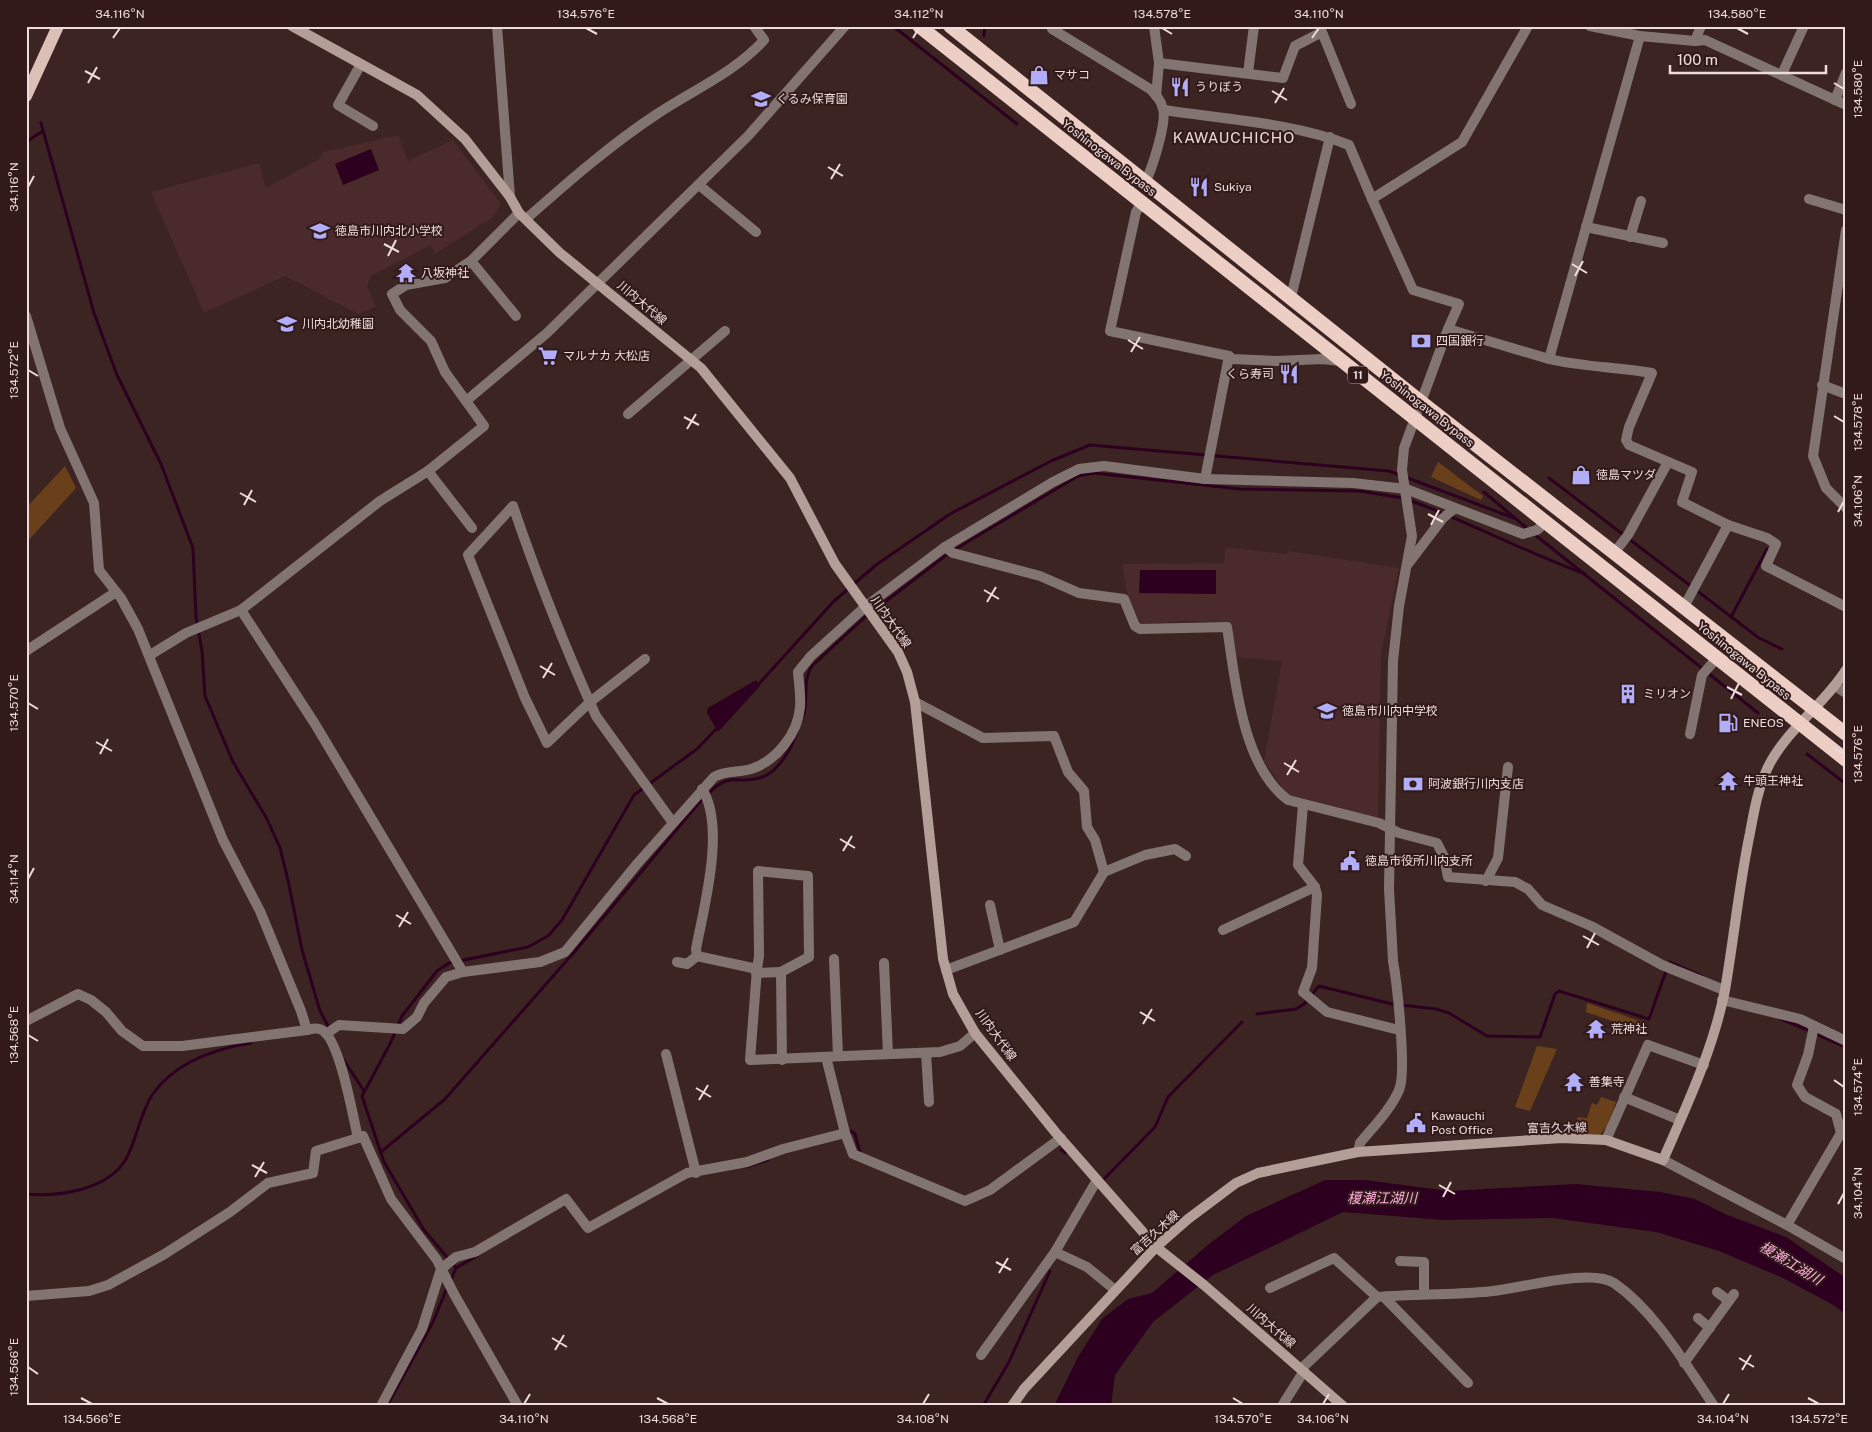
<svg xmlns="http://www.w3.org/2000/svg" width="1872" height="1432" viewBox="0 0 1872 1432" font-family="'Public Sans','Noto Sans JP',sans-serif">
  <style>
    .built { fill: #4a2a2a }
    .green { fill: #6a401b }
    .water { fill: #2e0020 }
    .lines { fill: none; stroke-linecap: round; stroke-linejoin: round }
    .stream { stroke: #2e0020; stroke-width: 3 }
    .minor { stroke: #827571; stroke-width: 10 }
    .tertiary { stroke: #827571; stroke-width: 10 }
    .secondary { stroke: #b49f98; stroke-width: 10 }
    .primary { stroke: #dac0b7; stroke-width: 12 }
    .trunk { stroke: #eccec4; stroke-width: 14 }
    .ticks { fill: none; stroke: #eddcdb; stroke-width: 2 }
    .labels { text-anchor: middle; stroke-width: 4; stroke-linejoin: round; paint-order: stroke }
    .shield { fill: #321a1a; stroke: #b5a2a1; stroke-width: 1 }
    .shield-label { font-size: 11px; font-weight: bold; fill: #eddcdb }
    .poi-label { font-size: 12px; fill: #eddcdb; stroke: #321a1a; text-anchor: start }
    .street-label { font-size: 12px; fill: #eddcdb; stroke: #321a1a }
    .water-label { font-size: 14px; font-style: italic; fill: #fdaddd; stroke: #321a1a }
    .quarter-label { font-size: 15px; letter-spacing: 1px; fill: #eddcdb; stroke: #321a1a }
    .neatline { fill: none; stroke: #eddcdb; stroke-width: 2 }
    .ticks-label { font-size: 12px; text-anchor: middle; fill: #eddcdb }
  </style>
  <rect width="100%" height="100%" fill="#3c2423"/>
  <g class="built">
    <path d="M398 135 408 161 453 140 501 204 493 217 435 254 431 245 371 276 367 286 376 307 358 314 285 276 204 313 151 192 259 163 266 188 319 159 324 152Z"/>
    <path d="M1225 547 1286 554 1289 551 1399 568 1381 655 1378 819 1295 800 1286 793 1264 761 1282 661 1236 657 1231 622 1182 621 1144 625 1139 621 1128 598 1122 564 1224 563Z"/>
  </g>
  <g class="green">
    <path d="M1438 462 1483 496 1481 500 1431 477Z"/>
    <path d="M65 466 76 488 26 543V508Z"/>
    <path d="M1587 1003 1643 1022 1638 1030 1586 1012Z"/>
    <path d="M1537 1046 1557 1049 1530 1111 1515 1107Z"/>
    <path d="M1601 1097 1616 1102 1607 1126 1600 1135 1586 1134V1126L1574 1124 1578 1117 1587 1118 1592 1103 1597 1105Z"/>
  </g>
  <g class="water">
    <path d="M371 149 379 170 343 185 335 164Z"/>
    <path d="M1140 570H1216V594L1139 593Z"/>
    <path d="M756 680 760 686 718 732 707 713 708 708Z"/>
    <path d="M1325 1180H1365L1449 1191 1576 1184 1660 1192 1695 1199 1725 1214 1786 1237 1846 1278V1315L1835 1306 1783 1278 1719 1251 1656 1232 1552 1218 1443 1220 1343 1212 1213 1275 1153 1322 1115 1375 1111 1406H1054L1078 1357 1102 1319 1128 1299 1152 1293 1209 1244 1246 1216Z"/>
  </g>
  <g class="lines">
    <g class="stream">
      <path d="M893 26 1017 124"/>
      <path d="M984 36 985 26"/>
      <path d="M41 123 94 313 117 375 161 464 193 548 196 617 202 651 205 696 233 762 267 819 280 848 288 880 302 950 320 1011 329 1028"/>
      <path d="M26 146 29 140 43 131"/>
      <path d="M1549 478 1759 638 1782 649"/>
      <path d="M1484 492 1529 530"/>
      <path d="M1409 500C1469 522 1525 552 1585 574"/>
      <path d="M1534 534 1758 713"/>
      <path d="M954 550 1078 476 1094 473 1240 489 1359 491 1403 498"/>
      <path d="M1731 617 1767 549"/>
      <path d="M757 686 834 601 876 565 950 514 1051 461 1090 445 1389 471 1514 518"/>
      <path d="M802 720C810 702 801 682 812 666L864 618 949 553"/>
      <path d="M1807 754 1846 784"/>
      <path d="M708 794C731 769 740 787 765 776 780 769 792 747 797 732"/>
      <path d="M1669 964 1670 962 1702 976"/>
      <path d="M1257 1014 1296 1009 1304 1004 1319 986 1392 1004 1436 1009 1449 1013 1487 1036 1540 1037 1555 994 1559 991 1649 1019 1666 971"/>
      <path d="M1781 1019 1810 1031"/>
      <path d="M1816 1034 1846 1047"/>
      <path d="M343 1059 364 1091"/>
      <path d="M851 1131 855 1134 860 1152"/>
      <path d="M1061 1150 1066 1153"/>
      <path d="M381 1152 445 1099 576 950 703 798"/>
      <path d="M746 1167 768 1160"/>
      <path d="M1104 1179 1155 1127 1168 1097 1242 1022"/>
      <path d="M26 1194C59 1197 108 1190 126 1159 137 1139 140 1114 152 1095 175 1062 213 1049 251 1043"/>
      <path d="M456 1268 477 1256"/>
      <path d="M451 1280 456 1268 424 1230 384 1162 362 1096 391 1042 402 1016 437 971 449 963 528 947 548 936 562 920 634 795 697 749 719 726"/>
      <path d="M387 1406 433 1322 447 1288"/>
      <path d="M983 1406 1009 1362 1050 1271"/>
    </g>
    <g class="minor">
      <path d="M497 26 510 197"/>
      <path d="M1154 26 1159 63 1156 96"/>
      <path d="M1590 26 1640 36 1695 41 1701 26"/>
      <path d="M1695 41 1705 40 1846 105"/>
      <path d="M1159 63 1283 78 1295 46 1322 32 1351 104"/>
      <path d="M361 64 338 105 373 126"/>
      <path d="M1248 73 1254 26"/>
      <path d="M1782 74 1804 26"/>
      <path d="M1835 100 1846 73"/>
      <path d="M1164 110C1222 119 1295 123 1349 145L1372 199 1462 142 1528 26"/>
      <path d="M699 185 756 232"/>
      <path d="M1372 199 1413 290 1459 304 1448 329"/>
      <path d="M1809 199 1846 210"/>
      <path d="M1142 202 1136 212 1110 331 1229 356 1232 359 1276 361 1322 359 1341 361"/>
      <path d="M526 219C568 182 610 145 657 114 693 90 734 73 764 40L754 26"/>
      <path d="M1586 227 1663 243"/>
      <path d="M1630 237 1641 201"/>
      <path d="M471 261 516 316"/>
      <path d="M1291 297 1330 137"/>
      <path d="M26 316 60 428 94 503 99 570 121 598 138 629 223 840 260 911 301 1011 307 1030C312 1029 316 1027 322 1030 340 1040 353 1117 358 1138L363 1136 391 1199 437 1260 454 1294 518 1406"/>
      <path d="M1549 359C1583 367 1618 367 1652 373L1629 427 1626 440 1629 445 1692 472 1682 502 1728 525 1767 538 1776 544 1766 566 1846 607"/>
      <path d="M1822 385 1846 394"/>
      <path d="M466 401 445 372 431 341 400 310 392 294 406 285 445 278 471 261 519 213"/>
      <path d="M1421 402 1448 329 1549 359 1640 36"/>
      <path d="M628 414 725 331"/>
      <path d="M428 471 472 528"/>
      <path d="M1205 479 1229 356"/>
      <path d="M945 547 953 553 1040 576 1079 593 1124 599 1135 626 1140 629 1227 627C1235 679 1242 766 1288 800L1379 823 1399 833 1437 843 1444 857 1448 877 1515 882 1528 889 1542 905 1591 926 1662 965 1724 990"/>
      <path d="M1614 553 1628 535 1668 462"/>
      <path d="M1408 564 1443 518 1454 509"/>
      <path d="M1684 607 1728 525"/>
      <path d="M241 610 315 724 463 972"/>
      <path d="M26 651 116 592"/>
      <path d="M150 655 186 633 241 610 380 501 428 471 484 426 466 401 547 333 748 136 845 26"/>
      <path d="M645 659 590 702 547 743 525 698 468 555 513 506C537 577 565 647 596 716L673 823"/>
      <path d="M1835 686 1846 693"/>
      <path d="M915 702 983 738 1054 736 1068 772 1084 791 1087 827 1095 840 1104 872"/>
      <path d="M1690 734 1702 675 1717 658"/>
      <path d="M702 789C726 826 704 907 696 949L697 956 757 969 750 1060 940 1052 960 1046 975 1033"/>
      <path d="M1303 805 1298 865 1315 887 1317 895 1312 968 1303 992 1327 1012 1399 1030"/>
      <path d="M1486 881 1498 858 1508 767"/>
      <path d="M990 905 1000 950"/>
      <path d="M1223 930 1315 887"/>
      <path d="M834 959 838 1056"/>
      <path d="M677 962 687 964 697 956"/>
      <path d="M884 963 888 1054"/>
      <path d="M757 969 759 956 758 871 808 876 809 957 781 972 782 1060"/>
      <path d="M946 970 1074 922 1104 872 1145 855 1175 849 1186 856"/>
      <path d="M756 973 781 972"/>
      <path d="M1722 1000 1800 1019 1846 1041"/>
      <path d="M26 1021 78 994 91 1000 106 1012 122 1031 143 1046H182L307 1030"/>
      <path d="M326 1034 339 1025 403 1029 417 1017 424 1003 446 977 463 972 540 962 565 952 637 864 714 777C726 770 739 773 751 769 776 761 798 734 800 707 801 696 799 684 798 672L811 656 865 607 945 547 1053 482 1079 469 1104 466 1205 479 1353 483 1406 489 1523 534 1537 530 1546 522"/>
      <path d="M926 1053 929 1102"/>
      <path d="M666 1054 696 1173"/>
      <path d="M826 1057 845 1133 853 1154 965 1201 990 1190 1061 1138"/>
      <path d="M1624 1097 1680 1120"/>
      <path d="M1606 1140 1648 1045 1704 1065"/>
      <path d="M1358 1152 1360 1143C1373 1127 1391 1109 1399 1090 1407 1073 1397 983 1393 961"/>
      <path d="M1787 1225 1841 1133 1836 1114 1805 1097 1797 1085 1808 1055 1814 1026"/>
      <path d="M1055 1252 1087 1267 1115 1290"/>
      <path d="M1400 1261 1424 1262V1294"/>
      <path d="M1270 1288 1334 1258 1377 1297"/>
      <path d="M1717 1292 1729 1301"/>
      <path d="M26 1296 89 1291 108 1285 163 1255 230 1212 268 1183 313 1173 316 1151 358 1138"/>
      <path d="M1384 1297 1468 1383"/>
      <path d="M1698 1318 1710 1328"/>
      <path d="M981 1355 1055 1252 1097 1180"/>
      <path d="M1684 1363 1734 1294"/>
      <path d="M1301 1369 1377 1297C1412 1294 1448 1295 1483 1292 1513 1291 1589 1267 1614 1283 1655 1311 1686 1365 1714 1406"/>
      <path d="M381 1406 422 1329 441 1269 456 1257 475 1252 566 1199 588 1228 687 1173 747 1162 783 1149 845 1133"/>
      <path d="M1282 1406 1304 1371"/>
    </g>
    <g class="tertiary">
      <path d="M1051 26 1052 29 1150 89C1156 95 1161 100 1163 109 1167 122 1152 170 1145 182"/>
      <path d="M1846 230 1813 456 1826 488 1846 508"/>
      <path d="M1393 961 1389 889 1393 661 1399 606 1412 536 1402 470 1404 448 1421 402"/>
      <path d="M1663 1160 1787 1225 1846 1259"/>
    </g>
    <g class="secondary">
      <path d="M292 26 417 95 465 139 510 197 519 213 560 253 701 368 790 478 835 564 898 652 907 672 915 702 943 959 953 994 975 1033 1056 1133 1156 1247 1204 1285 1343 1406"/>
      <path d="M1012 1406 1024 1389 1156 1247 1188 1219 1236 1183 1258 1173 1358 1152 1562 1138 1606 1140 1663 1160C1687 1105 1713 1050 1725 990 1734 938 1739 885 1750 833 1754 811 1758 788 1768 767 1787 729 1823 706 1846 670"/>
    </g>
    <path class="primary" d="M26 96 58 26"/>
    <g class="trunk">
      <path d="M919 26 1846 760"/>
      <path d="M950 26 1421 402 1846 734"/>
    </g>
  </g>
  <path class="ticks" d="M586 28 597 34M1162 28 1172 34M1737 28 1748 34M113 38 120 28M913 38 919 28M1312 38 1319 28M85 71 100 79M88 83 97 67M1834 83 1844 89M1272 91 1287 100M1275 103 1284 88M828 167 843 176M831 179 840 164M28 187 34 176M384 244 399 252M388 256 396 240M1572 264 1587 273M1575 276 1583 261M1128 340 1143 349M1131 352 1140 337M28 370 38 376M1834 416 1844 422M684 417 699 425M687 429 696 414M240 493 256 502M244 505 252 490M1838 512 1844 501M1428 514 1443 522M1431 525 1439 510M984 590 999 599M987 602 996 587M540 666 555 675M543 678 552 663M1727 687 1742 695M1731 699 1739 683M28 703 38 709M96 742 112 751M1834 748 1844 754M100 754 108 739M1284 763 1299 772M1287 775 1296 760M840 839 855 848M843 851 852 836M28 879 34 868M396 915 411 924M399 927 408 912M1583 936 1599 945M1587 948 1595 933M1140 1012 1155 1021M1143 1024 1152 1009M28 1035 38 1041M1834 1080 1844 1087M696 1088 711 1097M699 1100 708 1085M252 1165 267 1173M255 1177 264 1162M1439 1185 1455 1194M1443 1197 1451 1182M1838 1204 1844 1193M996 1262 1011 1270M999 1273 1008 1258M552 1338 567 1347M555 1350 564 1335M1739 1358 1754 1367M28 1367 38 1374M1742 1370 1751 1355M81 1398 92 1404M657 1398 668 1404M1233 1398 1243 1404M1808 1398 1819 1404M524 1404 530 1394M923 1404 929 1394M1323 1404 1329 1394M1723 1404 1729 1394"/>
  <defs>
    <symbol id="shop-bare" viewBox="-9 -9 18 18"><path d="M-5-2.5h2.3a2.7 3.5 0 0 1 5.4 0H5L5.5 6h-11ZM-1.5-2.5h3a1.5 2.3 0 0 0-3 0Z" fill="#b2adf9" stroke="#321a1a" stroke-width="2.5" paint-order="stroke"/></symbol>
    <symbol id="restaurant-bare" viewBox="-9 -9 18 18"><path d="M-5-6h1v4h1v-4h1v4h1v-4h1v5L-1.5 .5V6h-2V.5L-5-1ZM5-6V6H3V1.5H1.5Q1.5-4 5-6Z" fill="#b2adf9" stroke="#321a1a" stroke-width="2.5" paint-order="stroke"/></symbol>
    <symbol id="school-bare" viewBox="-9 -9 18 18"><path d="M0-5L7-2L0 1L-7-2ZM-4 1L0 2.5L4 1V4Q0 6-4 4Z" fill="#b2adf9" stroke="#321a1a" stroke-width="2.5" paint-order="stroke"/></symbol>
    <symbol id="temple-bare" viewBox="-9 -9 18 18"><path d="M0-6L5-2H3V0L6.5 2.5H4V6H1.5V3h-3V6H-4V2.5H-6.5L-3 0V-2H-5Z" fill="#b2adf9" stroke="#321a1a" stroke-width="2.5" paint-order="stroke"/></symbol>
    <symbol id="bank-bare" viewBox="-9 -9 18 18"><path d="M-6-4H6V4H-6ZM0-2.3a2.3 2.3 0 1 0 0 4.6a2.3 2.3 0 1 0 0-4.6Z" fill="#b2adf9" stroke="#321a1a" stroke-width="2.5" paint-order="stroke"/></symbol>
    <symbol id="supermarket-bare" viewBox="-9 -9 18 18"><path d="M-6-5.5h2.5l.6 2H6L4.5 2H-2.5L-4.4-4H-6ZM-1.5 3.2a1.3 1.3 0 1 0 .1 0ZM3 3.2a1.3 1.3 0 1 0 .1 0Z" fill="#b2adf9" stroke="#321a1a" stroke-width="2.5" paint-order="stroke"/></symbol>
    <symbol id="building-bare" viewBox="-9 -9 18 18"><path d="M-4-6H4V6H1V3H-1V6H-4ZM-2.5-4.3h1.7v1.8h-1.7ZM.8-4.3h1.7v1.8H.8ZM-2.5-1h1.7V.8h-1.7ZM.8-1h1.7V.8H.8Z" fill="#b2adf9" stroke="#321a1a" stroke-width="2.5" paint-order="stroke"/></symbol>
    <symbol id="fuel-bare" viewBox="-9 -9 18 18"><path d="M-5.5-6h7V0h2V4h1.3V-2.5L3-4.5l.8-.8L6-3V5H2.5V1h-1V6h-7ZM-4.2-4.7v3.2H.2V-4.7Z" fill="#b2adf9" stroke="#321a1a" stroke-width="2.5" paint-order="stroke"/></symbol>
    <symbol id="civic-bare" viewBox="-9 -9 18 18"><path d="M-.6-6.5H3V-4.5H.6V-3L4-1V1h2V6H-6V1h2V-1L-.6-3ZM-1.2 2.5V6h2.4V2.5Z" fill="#b2adf9" stroke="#321a1a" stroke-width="2.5" paint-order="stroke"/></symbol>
  </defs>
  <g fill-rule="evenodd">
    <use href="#shop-bare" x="1025" y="61" width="28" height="28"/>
    <use href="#restaurant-bare" x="1166" y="73" width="28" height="28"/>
    <use href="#school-bare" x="747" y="85" width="28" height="28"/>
    <use href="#restaurant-bare" x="1185" y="173" width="28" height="28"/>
    <use href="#school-bare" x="306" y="217" width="28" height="28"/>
    <use href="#temple-bare" x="392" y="259" width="28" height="28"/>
    <use href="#school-bare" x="273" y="310" width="28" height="28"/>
    <use href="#bank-bare" x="1407" y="327" width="28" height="28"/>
    <use href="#supermarket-bare" x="534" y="342" width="28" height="28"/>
    <use href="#restaurant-bare" x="1275" y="360" width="28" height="28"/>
    <use href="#shop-bare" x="1567" y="461" width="28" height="28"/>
    <use href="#building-bare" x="1614" y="680" width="28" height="28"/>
    <use href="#school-bare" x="1313" y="697" width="28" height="28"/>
    <use href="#fuel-bare" x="1714" y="709" width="28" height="28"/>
    <use href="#temple-bare" x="1714" y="767" width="28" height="28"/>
    <use href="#bank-bare" x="1399" y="770" width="28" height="28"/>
    <use href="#civic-bare" x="1336" y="847" width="28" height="28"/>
    <use href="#temple-bare" x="1582" y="1015" width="28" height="28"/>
    <use href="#temple-bare" x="1560" y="1068" width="28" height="28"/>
    <use href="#civic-bare" x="1402" y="1109" width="28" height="28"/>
  </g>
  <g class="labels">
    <rect class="shield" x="1348" y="366.5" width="20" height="17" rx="4"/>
    <g class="shield-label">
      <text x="1358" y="379">11</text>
    </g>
    <g class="poi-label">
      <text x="1054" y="79">マサコ</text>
      <text x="1195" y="91">うりぼう</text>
      <text x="776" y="103">くるみ保育園</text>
      <text x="1214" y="191">Sukiya</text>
      <text x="335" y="235">徳島市川内北小学校</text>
      <text x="421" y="277">八坂神社</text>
      <text x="302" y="328">川内北幼稚園</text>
      <text x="1436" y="345">四国銀行</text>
      <text x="563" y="360">マルナカ 大松店</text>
      <text x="1274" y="378" text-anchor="end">くら寿司</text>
      <text x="1596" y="479">徳島マツダ</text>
      <text x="1643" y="698">ミリオン</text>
      <text x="1342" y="715">徳島市川内中学校</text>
      <text x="1743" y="727">ENEOS</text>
      <text x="1743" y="785">牛頭王神社</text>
      <text x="1428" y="788">阿波銀行川内支店</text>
      <text x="1365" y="865">徳島市役所川内支所</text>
      <text x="1611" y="1033">荒神社</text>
      <text x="1589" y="1086">善集寺</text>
      <text x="1431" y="1120">Kawauchi<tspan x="1431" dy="14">Post Office</tspan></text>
    </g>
    <g class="street-label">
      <text transform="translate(1109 158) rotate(38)" y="4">Yoshinogawa Bypass</text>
      <text transform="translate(642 303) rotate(40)" y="4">川内大代線</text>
      <text transform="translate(1427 409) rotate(38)" y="4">Yoshinogawa Bypass</text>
      <text transform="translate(891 622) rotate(55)" y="4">川内大代線</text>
      <text transform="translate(1744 661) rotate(39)" y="4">Yoshinogawa Bypass</text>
      <text transform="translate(996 1035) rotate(54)" y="4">川内大代線</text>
      <text transform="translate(1557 1128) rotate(-1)" y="4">富吉久木線</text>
      <text transform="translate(1155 1233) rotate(-42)" y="4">富吉久木線</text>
      <text transform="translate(1271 1326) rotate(41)" y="4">川内大代線</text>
    </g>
    <g class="water-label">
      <text x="1382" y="1203">榎瀬江湖川</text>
      <text transform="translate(1791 1263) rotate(31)" y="5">榎瀬江湖川</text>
    </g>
    <g class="quarter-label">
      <text x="1234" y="143">KAWAUCHICHO</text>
    </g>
  </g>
  <rect width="1872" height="1432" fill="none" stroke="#321a1a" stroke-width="55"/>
  <path d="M1670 65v8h156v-8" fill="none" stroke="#eddcdb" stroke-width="2.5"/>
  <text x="1677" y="65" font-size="15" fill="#eddcdb" stroke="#321a1a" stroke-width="4" paint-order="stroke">100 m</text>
  <rect x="28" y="28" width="1816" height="1376" class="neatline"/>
  <g class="ticks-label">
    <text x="120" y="18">34.116°N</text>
    <text x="586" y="18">134.576°E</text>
    <text x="919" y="18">34.112°N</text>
    <text x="1162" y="18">134.578°E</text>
    <text x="1319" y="18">34.110°N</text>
    <text x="1737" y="18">134.580°E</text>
    <text transform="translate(1858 89) rotate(-90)" y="4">134.580°E</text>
    <text transform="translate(14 187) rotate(-90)" y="4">34.116°N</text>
    <text transform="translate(14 370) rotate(-90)" y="4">134.572°E</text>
    <text transform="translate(1858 422) rotate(-90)" y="4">134.578°E</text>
    <text transform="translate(1858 501) rotate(-90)" y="4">34.106°N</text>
    <text transform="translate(14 703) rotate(-90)" y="4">134.570°E</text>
    <text transform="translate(1858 754) rotate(-90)" y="4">134.576°E</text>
    <text transform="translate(14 879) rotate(-90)" y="4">34.114°N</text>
    <text transform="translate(14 1035) rotate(-90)" y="4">134.568°E</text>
    <text transform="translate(1858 1087) rotate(-90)" y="4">134.574°E</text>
    <text transform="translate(1858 1193) rotate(-90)" y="4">34.104°N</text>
    <text transform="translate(14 1367) rotate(-90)" y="4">134.566°E</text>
    <text x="92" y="1423">134.566°E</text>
    <text x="524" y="1423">34.110°N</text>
    <text x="668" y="1423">134.568°E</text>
    <text x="923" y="1423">34.108°N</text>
    <text x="1243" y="1423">134.570°E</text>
    <text x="1323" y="1423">34.106°N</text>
    <text x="1723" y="1423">34.104°N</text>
    <text x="1819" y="1423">134.572°E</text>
  </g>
</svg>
